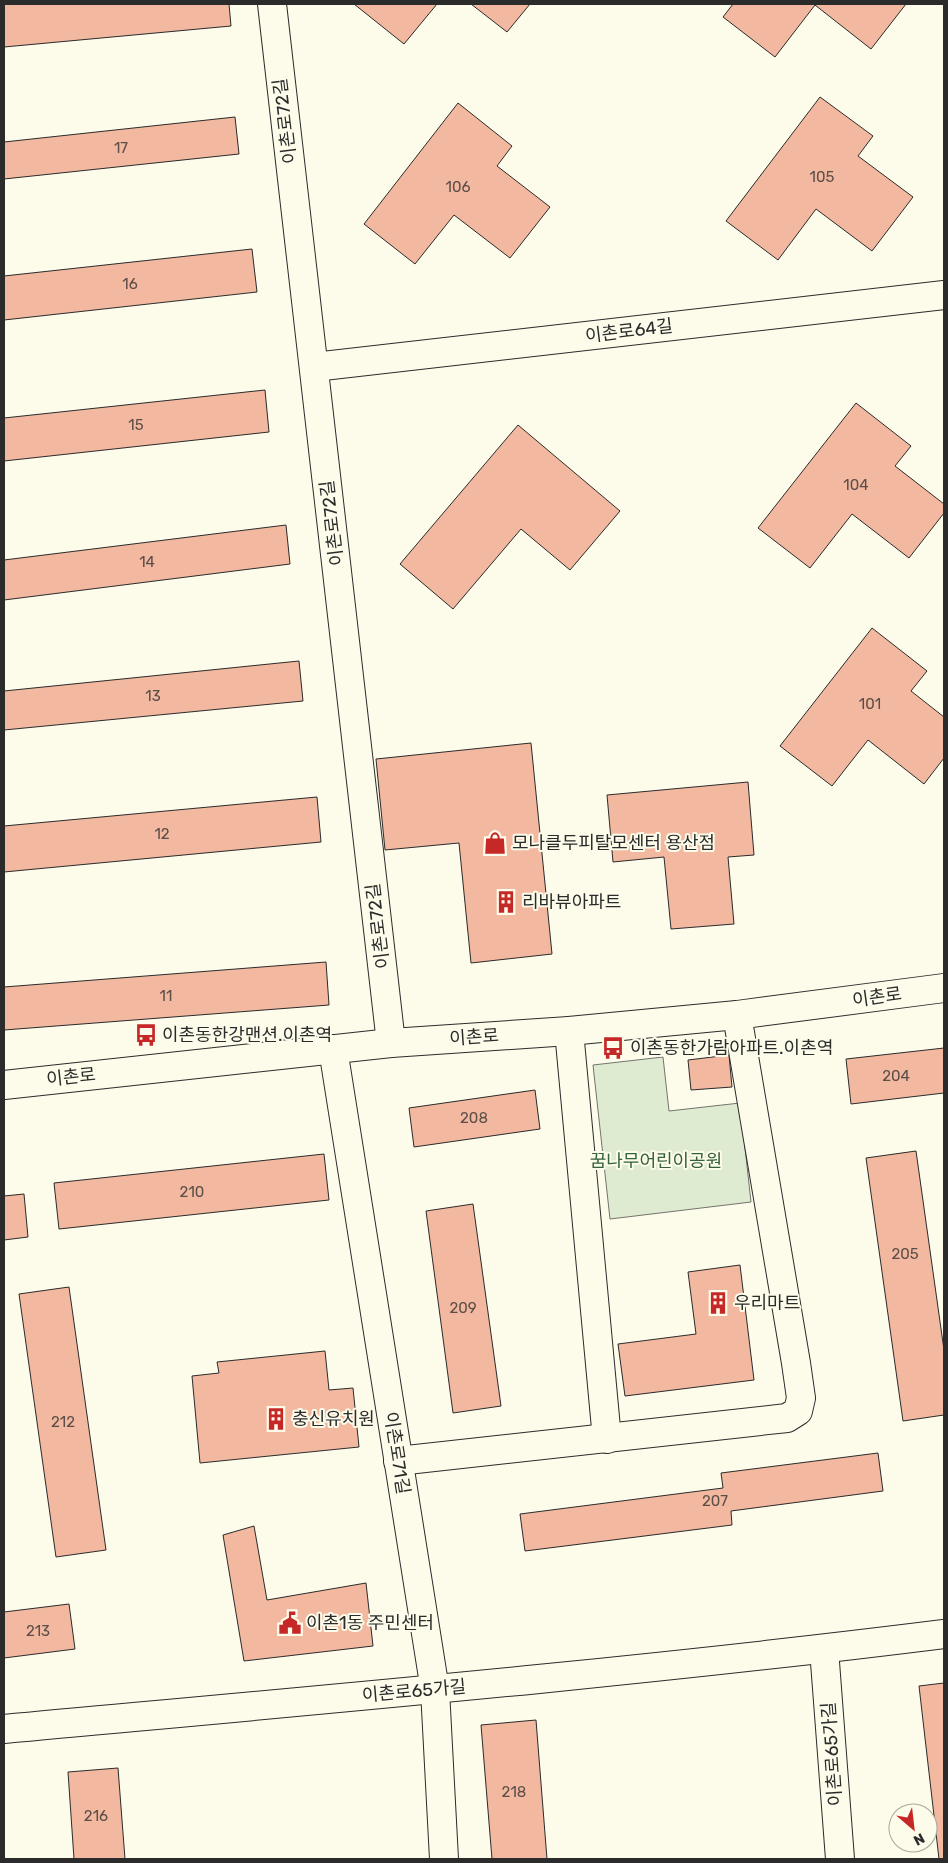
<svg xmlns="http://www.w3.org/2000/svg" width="948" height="1863" viewBox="0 0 948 1863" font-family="Rubik,'Noto Sans KR',sans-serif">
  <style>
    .green { fill: #deebd1; stroke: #74746e }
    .building { fill: #f2b8a0; stroke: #2b2b2b }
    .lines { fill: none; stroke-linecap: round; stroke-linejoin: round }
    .minor-casing { stroke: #2b2b2b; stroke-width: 30 }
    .minor { stroke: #fdfbea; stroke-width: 28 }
    .labels { text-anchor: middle; stroke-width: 4; stroke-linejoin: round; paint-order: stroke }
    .number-label { font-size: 15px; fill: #5d4e48 }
    .street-label { font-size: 18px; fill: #2b2b2b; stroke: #fdfbea }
    .poi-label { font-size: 18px; fill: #2b2b2b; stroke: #fdfbea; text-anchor: start }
    .park-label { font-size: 18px; fill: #34623c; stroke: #fdfbea }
  </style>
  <rect width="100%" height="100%" fill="#fdfbea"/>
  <path class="green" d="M663 1057 669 1111 740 1103 751 1202 610 1219 593 1065Z"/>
  <g class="building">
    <path d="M4 4H229L231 26 4 47Z"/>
    <path d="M354 4H437L404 44Z"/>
    <path d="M471 4H530L507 32Z"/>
    <path d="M733 4H906L871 49 815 5 775 57 723 17Z"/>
    <path d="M820 97 873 136 858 156 913 197 872 251 816 209 778 260 726 221Z"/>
    <path d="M458 103 512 146 497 166 550 207 510 258 454 215 415 264 364 224Z"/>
    <path d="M235 117 239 154 4 179V142Z"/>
    <path d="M252 249 257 292 4 320V276Z"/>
    <path d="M265 390 269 432 4 461V418Z"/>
    <path d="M856 403 911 446 895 466 944 504V513L909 558 852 514 810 568 758 528Z"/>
    <path d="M518 425 620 511 570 570 521 529 453 609 400 564Z"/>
    <path d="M286 525 290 564 4 600V560Z"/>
    <path d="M872 628 927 671 911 691 944 717V758L924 784 868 740 832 786 780 746Z"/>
    <path d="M299 661 303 701 4 730V691Z"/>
    <path d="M531 743 552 954 471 963 459 843 385 850 376 759Z"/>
    <path d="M748 782 754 855 728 857 734 924 671 929 664 857 613 862 607 795Z"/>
    <path d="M317 797 321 842 4 872V826Z"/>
    <path d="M326 962 329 1005 4 1030V987Z"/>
    <path d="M944 1048V1093L851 1104 846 1059Z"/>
    <path d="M729 1055 732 1087 691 1090 688 1060Z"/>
    <path d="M535 1090 540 1129 414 1147 409 1108Z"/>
    <path d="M916 1151 944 1350V1415L903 1421 866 1158Z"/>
    <path d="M324 1154 329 1200 59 1229 54 1183Z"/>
    <path d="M24 1194 28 1237 4 1240V1196Z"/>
    <path d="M473 1204 501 1406 453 1413 426 1211Z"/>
    <path d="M740 1265 754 1380 625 1396 618 1344 696 1334 688 1272Z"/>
    <path d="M69 1287 106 1550 56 1557 19 1294Z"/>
    <path d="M325 1351 329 1390 353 1388 359 1447 200 1463 192 1376 219 1373 217 1362Z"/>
    <path d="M878 1453 883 1491 731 1511 732 1525 525 1551 520 1514 723 1488 721 1473Z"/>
    <path d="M254 1526 267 1600 366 1583 373 1646 244 1661 223 1535Z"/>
    <path d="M69 1604 75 1649 4 1658V1612Z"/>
    <path d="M944 1683V1859H939L919 1686Z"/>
    <path d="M536 1720 547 1859H492L481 1725Z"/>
    <path d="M118 1768 125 1859H74L68 1772Z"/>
  </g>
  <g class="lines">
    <defs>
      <g id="minor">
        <path d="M272 4 391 1043"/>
        <path d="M314 367 944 295"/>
        <path d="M569 1031 607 1439"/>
        <path d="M333 1049 435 1690 444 1859"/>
        <path d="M4 1085 391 1043 569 1031 737 1015 944 988"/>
        <path d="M398 1461 787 1418 798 1411 801 1398 796 1363 737 1015"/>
        <path d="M824 1649 840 1859"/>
        <path d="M4 1729C318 1700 632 1673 944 1634"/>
      </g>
    </defs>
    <use href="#minor" class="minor-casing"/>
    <use href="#minor" class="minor"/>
  </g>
  <defs>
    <symbol id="shop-bare" viewBox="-9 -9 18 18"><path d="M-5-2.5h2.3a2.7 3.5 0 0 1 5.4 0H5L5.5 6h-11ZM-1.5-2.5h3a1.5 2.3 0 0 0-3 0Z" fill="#c62828" stroke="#fdfbea" stroke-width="2.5" paint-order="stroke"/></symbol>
    <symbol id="building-bare" viewBox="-9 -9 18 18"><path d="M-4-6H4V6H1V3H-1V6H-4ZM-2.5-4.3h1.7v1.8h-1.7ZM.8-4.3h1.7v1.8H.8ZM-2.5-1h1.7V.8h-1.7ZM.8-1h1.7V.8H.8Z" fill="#c62828" stroke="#fdfbea" stroke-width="2.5" paint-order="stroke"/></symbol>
    <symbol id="bus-bare" viewBox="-9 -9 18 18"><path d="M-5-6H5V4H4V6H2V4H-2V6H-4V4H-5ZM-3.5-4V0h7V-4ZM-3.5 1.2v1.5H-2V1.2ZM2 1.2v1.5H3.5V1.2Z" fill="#c62828" stroke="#fdfbea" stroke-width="2.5" paint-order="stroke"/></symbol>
    <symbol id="civic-bare" viewBox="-9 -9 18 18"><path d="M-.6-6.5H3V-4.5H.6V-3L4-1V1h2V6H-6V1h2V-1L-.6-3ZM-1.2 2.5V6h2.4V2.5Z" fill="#c62828" stroke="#fdfbea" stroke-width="2.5" paint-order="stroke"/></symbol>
  </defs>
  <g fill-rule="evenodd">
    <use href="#shop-bare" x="479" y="827" width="32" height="32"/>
    <use href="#building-bare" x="490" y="886" width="32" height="32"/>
    <use href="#bus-bare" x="130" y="1019" width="32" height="32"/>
    <use href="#bus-bare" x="597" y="1032" width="32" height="32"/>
    <use href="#building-bare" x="702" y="1287" width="32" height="32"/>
    <use href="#building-bare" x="260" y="1403" width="32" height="32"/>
    <use href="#civic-bare" x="274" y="1607" width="32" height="32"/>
  </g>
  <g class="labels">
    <g class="number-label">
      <text x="121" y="153">17</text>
      <text x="822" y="182">105</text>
      <text x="458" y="192">106</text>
      <text x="130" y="289">16</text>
      <text x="136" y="430">15</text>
      <text x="856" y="490">104</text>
      <text x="147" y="567">14</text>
      <text x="153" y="701">13</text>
      <text x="870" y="709">101</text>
      <text x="162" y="839">12</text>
      <text x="166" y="1001">11</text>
      <text x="896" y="1081">204</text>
      <text x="474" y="1123">208</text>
      <text x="192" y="1197">210</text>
      <text x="905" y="1259">205</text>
      <text x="463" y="1313">209</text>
      <text x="63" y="1427">212</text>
      <text x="715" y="1506">207</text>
      <text x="38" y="1636">213</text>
      <text x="514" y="1797">218</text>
      <text x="96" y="1821">216</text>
    </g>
    <g class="street-label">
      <text transform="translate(285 121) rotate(-97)" y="6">이촌로72길</text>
      <text transform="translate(629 331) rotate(-7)" y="6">이촌로64길</text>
      <text transform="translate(332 523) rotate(-97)" y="6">이촌로72길</text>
      <text transform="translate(378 926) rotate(-97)" y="6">이촌로72길</text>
      <text transform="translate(877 997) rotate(-8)" y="6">이촌로</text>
      <text transform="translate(474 1037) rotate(-4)" y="6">이촌로</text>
      <text transform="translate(71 1077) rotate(-6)" y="6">이촌로</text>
      <text transform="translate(397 1453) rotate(81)" y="6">이촌로71길</text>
      <text transform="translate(414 1691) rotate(-5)" y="6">이촌로65가길</text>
      <text transform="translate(832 1754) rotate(-94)" y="6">이촌로65가길</text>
    </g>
    <g class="poi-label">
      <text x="512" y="849">모나클두피탈모센터 용산점</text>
      <text x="522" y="908">리바뷰아파트</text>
      <text x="162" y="1041">이촌동한강맨션.이촌역</text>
      <text x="630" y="1054">이촌동한가람아파트.이촌역</text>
      <text x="734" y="1309">우리마트</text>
      <text x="292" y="1425">충신유치원</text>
      <text x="306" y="1629">이촌1동 주민센터</text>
    </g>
    <g class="park-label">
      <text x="656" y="1167">꿈나무어린이공원</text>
    </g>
  </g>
  <rect width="948" height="1863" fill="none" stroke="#2b2b2b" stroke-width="10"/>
  <g transform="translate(913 1828) rotate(152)"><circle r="24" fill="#fdfbea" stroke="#a9a89e"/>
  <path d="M0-4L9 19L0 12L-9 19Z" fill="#c62828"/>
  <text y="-8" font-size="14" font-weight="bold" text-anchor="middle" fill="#2b2b2b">N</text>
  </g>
</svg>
